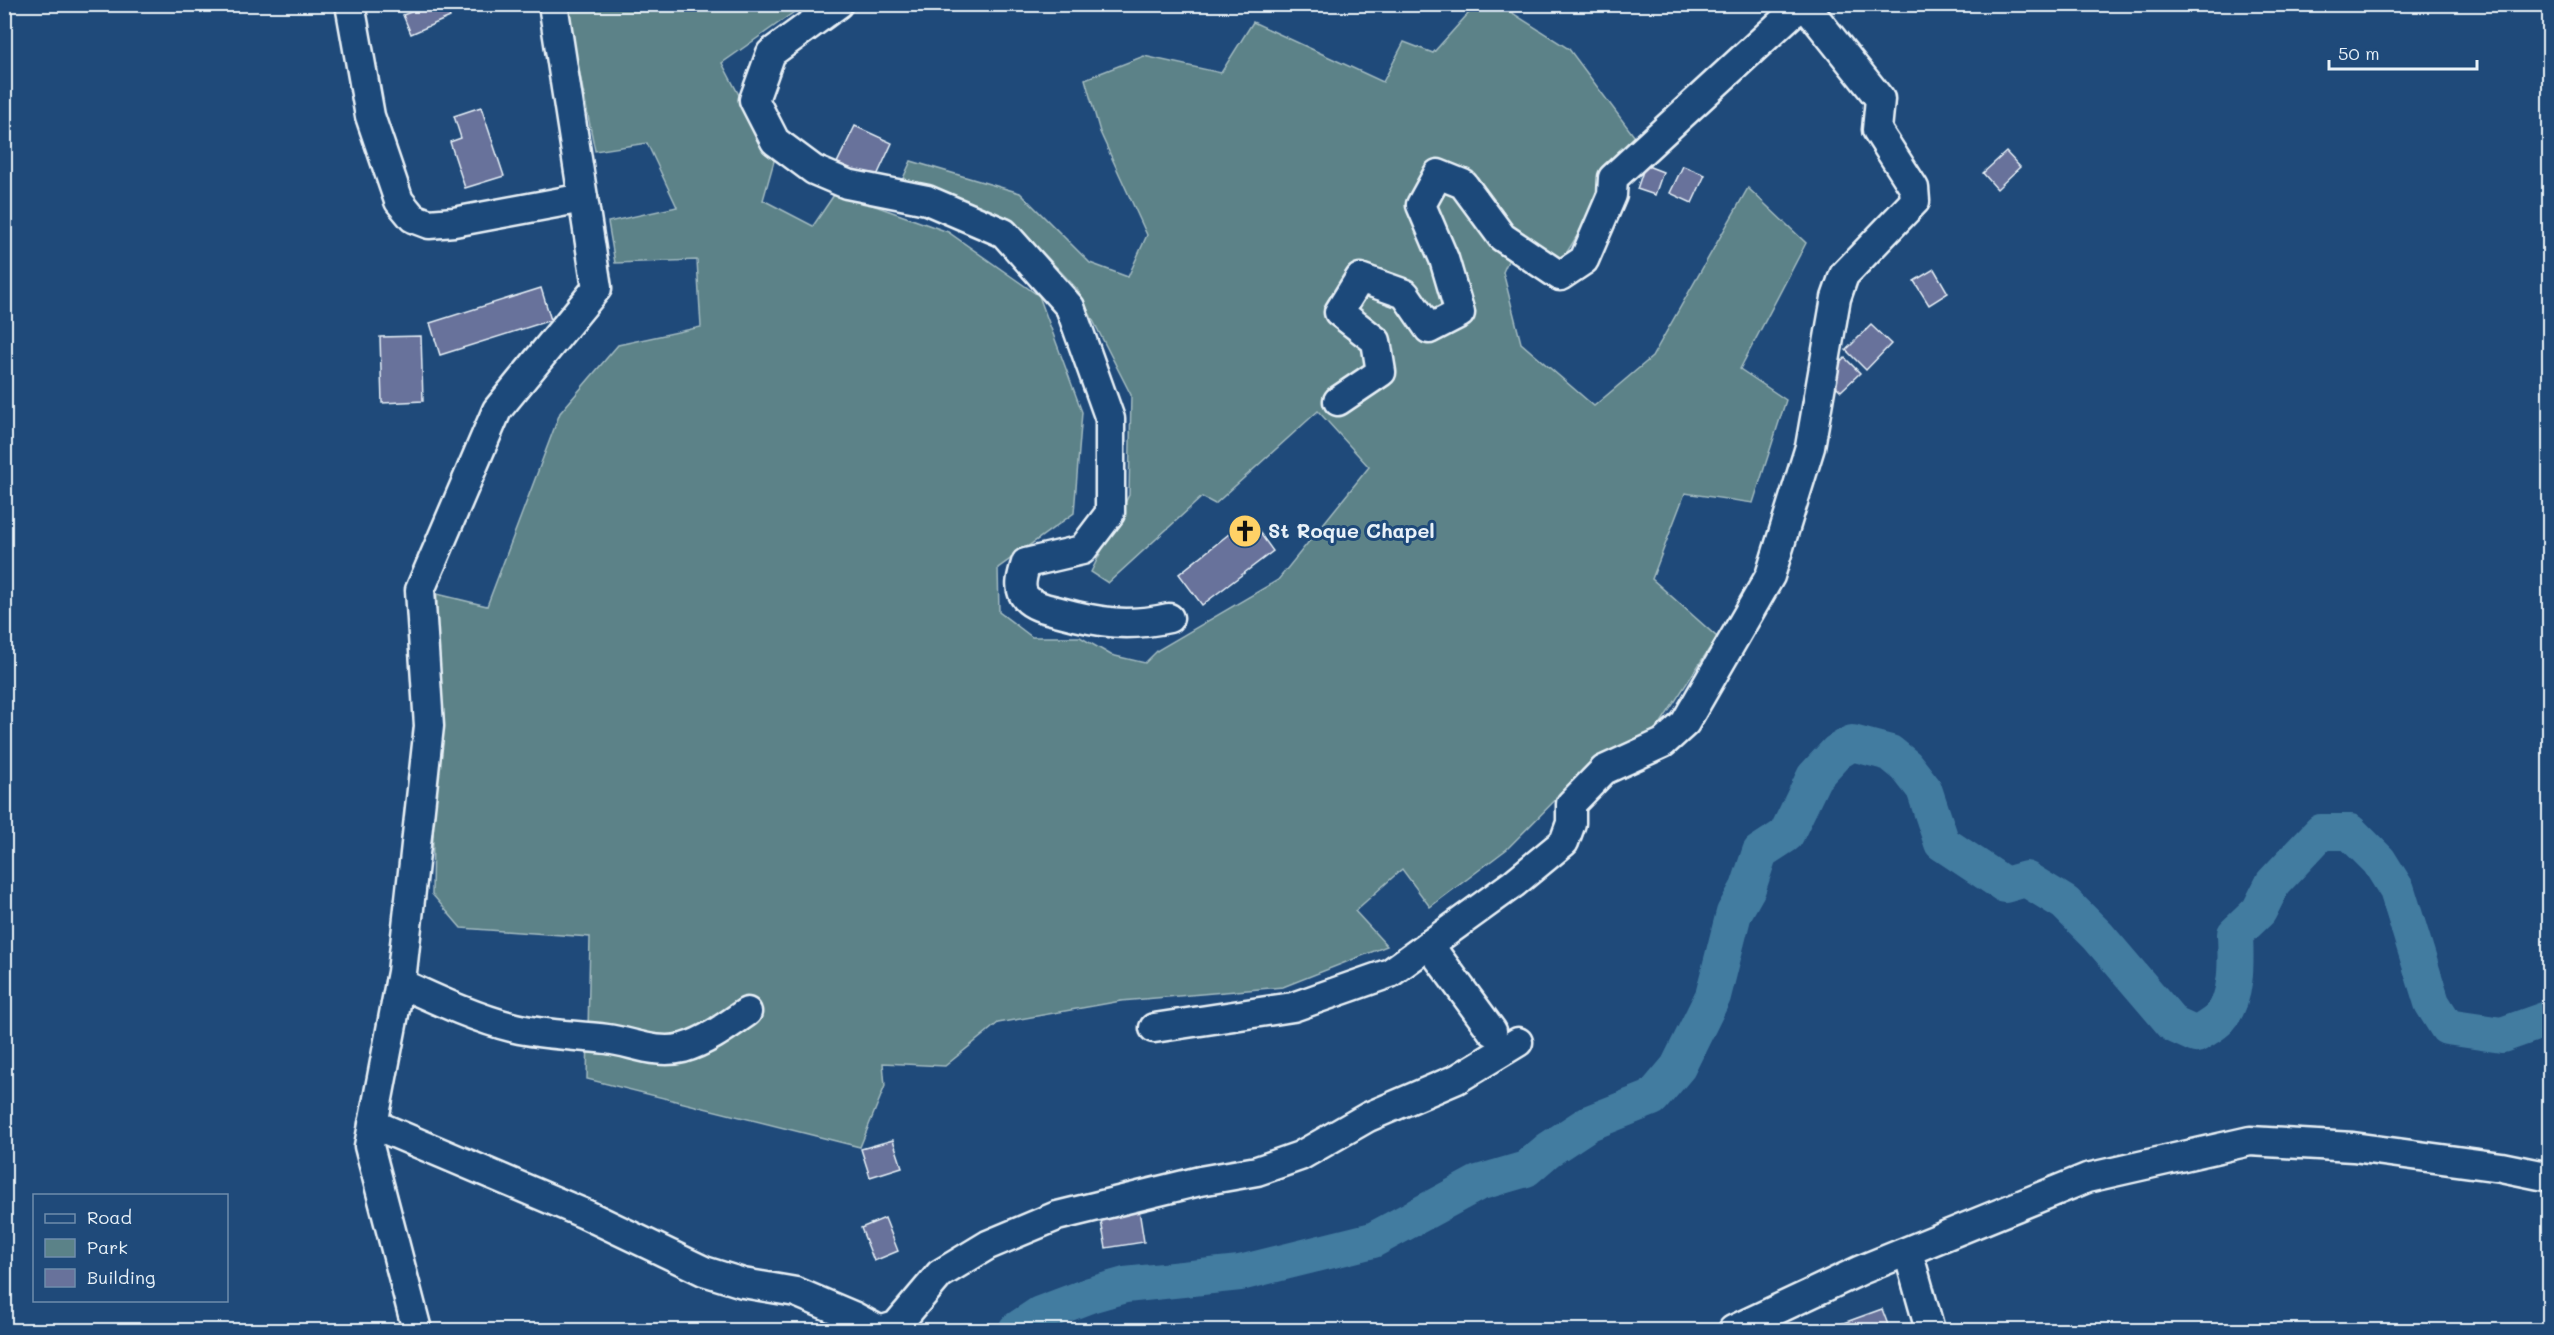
<svg xmlns="http://www.w3.org/2000/svg" width="2554" height="1335" viewBox="0 0 2554 1335" font-family="Mali,sans-serif">
  <style>
    .green { fill: #5b8288; stroke: #a2bac0; stroke-width: 1.5 }
    .lines { fill: none; stroke-linecap: round; stroke-linejoin: round }
    .river { stroke: #437ba0; stroke-width: 36 }
    .building { fill: #68729b; stroke: #e8f1f8; stroke-width: 1.5 }
    .minor-casing { stroke: #e8f1f8; stroke-width: 33 }
    .minor { stroke: #1f4a7a; stroke-width: 28 }
    .labels { text-anchor: middle; stroke-width: 6; stroke-linejoin: round; paint-order: stroke }
    .poi-label { font-size: 20px; font-weight: bold; fill: #e8f1f8; stroke: #1f4a7a; text-anchor: start }
  </style>
  <rect width="100%" height="100%" fill="#1f4a7a"/>
  <filter id="ink" filterUnits="userSpaceOnUse"><feTurbulence type="fractalNoise" baseFrequency=".0167" numOctaves="2"/><feDisplacementMap in="SourceGraphic" scale="12" xChannelSelector="R" yChannelSelector="G"/><feConvolveMatrix kernelMatrix="1 2 1 2 8 2 1 2 1" color-interpolation-filters="sRGB"/></filter>
  <g filter="url(#ink)">
    <path class="green" d="M566 5H804L722 63 774 161 763 200 813 226 836 192 948 232 1039 296 1082 412 1074 513 998 568 999 612 1032 637H1080L1111 655 1145 663 1158 650 1278 580 1369 467 1318 411 1215 504 1202 497 1108 583 1091 572 1129 495 1131 395 1077 289 1016 224 900 185 911 161 1020 193 1090 263 1128 277 1147 235 1100 132 1085 79 1144 56 1221 73 1253 22 1383 82 1404 42 1433 53 1476 5H1500L1569 49 1637 140 1562 260 1516 243 1503 272 1521 343 1594 406 1652 357 1748 188 1806 243 1740 369 1786 400 1753 503 1685 493 1652 579 1717 637 1655 732 1573 782 1507 849 1430 907 1402 869 1355 911 1387 946 1283 987 1121 1001 998 1023 945 1066 883 1063 885 1086 860 1147 587 1079 590 937 461 928 432 894 437 594 487 606 560 413 618 345 701 327 697 260 615 263 608 222 677 207 647 143 595 151Z"/>
    <g class="lines">
      <path class="river" d="M1016 1330 1040 1314 1090 1295 1125 1285 1240 1273 1373 1240 1478 1183 1526 1169 1548 1150 1589 1123 1652 1098 1678 1067 1713 996 1734 913 1748 888 1760 852 1786 835 1814 777 1837 752 1852 743 1890 753 1906 766 1924 789 1942 843 2005 885 2026 879 2065 903 2098 936 2174 1025 2196 1035C2203 1030 2214 1025 2220 1018 2238 998 2236 959 2235 934L2259 911 2273 883 2321 832H2350L2379 861 2397 890 2432 1003 2447 1027 2502 1035 2550 1018"/>
    </g>
    <g class="building">
      <path d="M414 4H445L450 17 411 34 403 15 416 10Z"/>
      <path d="M481 107 504 176 465 188 450 142 461 138 454 116Z"/>
      <path d="M855 126 892 143 875 180 837 163Z"/>
      <path d="M2006 152 2020 167 1997 189 1983 173Z"/>
      <path d="M1645 165 1663 172 1655 195 1637 189Z"/>
      <path d="M1683 166 1705 175 1692 203 1670 193Z"/>
      <path d="M1934 269 1948 293 1929 305 1914 281Z"/>
      <path d="M541 288 551 320 440 355 430 323Z"/>
      <path d="M1871 325 1891 344 1866 370 1846 350Z"/>
      <path d="M421 336 423 401 382 403 380 337Z"/>
      <path d="M1845 358 1860 373 1841 391 1826 376Z"/>
      <path d="M1249 518 1273 551 1202 605 1179 574Z"/>
      <path d="M893 1140 902 1167 870 1177 861 1149Z"/>
      <path d="M1139 1210 1144 1242 1106 1248 1100 1216Z"/>
      <path d="M885 1218 898 1251 874 1261 861 1228Z"/>
      <path d="M1882 1309 1890 1330H1824Z"/>
      <path d="M1915 1325 1917 1330H1901Z"/>
    </g>
    <g class="lines">
      <defs>
        <g id="minor">
          <path d="M350 4 370 116 399 201 413 218 429 224 454 222 583 198"/>
          <path d="M838 4 771 53 754 100 775 141 814 170 847 184 927 200 1004 233 1070 307 1110 419V513L1082 550 1026 563C1023 574 1017 588 1026 598 1034 607 1049 609 1060 612 1100 623 1129 627 1169 618"/>
          <path d="M1338 401 1381 372 1376 341 1339 312 1360 278 1405 294 1429 329 1460 313 1444 259 1421 205 1438 174 1463 184 1502 237 1560 276 1584 260 1612 195 1613 178 1790 15 1806 4"/>
          <path d="M1429 945 1492 1031"/>
          <path d="M400 983C437 1000 475 1018 515 1028 545 1035 576 1035 607 1039 632 1042 656 1055 683 1048 707 1041 727 1026 747 1012"/>
          <path d="M1154 1028 1293 1007 1390 973 1513 884 1564 842 1571 823V804L1604 770 1663 743 1685 723 1770 576 1810 447 1836 298 1844 275 1915 201 1914 188 1877 130 1880 99 1805 5"/>
          <path d="M373 1124 585 1214 704 1271 743 1283 796 1292 855 1317 879 1330"/>
          <path d="M1908 1252 1930 1330"/>
          <path d="M417 1330 369 1146 402 972 429 726 420 590 497 410 597 288 553 4"/>
          <path d="M882 1330 896 1326 940 1274 988 1245 1057 1216 1200 1181 1257 1171 1300 1156 1368 1117 1457 1079 1518 1042"/>
          <path d="M1733 1330 1861 1270 2087 1178 2250 1141 2353 1147 2501 1167 2550 1177"/>
        </g>
      </defs>
      <use href="#minor" class="minor-casing"/>
      <use href="#minor" class="minor"/>
    </g>
  </g>
  <defs>
    <symbol id="church-disc" viewBox="-11 -11 22 22"><circle r="9.5" fill="#ffd166" stroke="#1f4a7a"/><path d="M-1.2-6h2.4v3.5h3.3v2.4h-3.3V6h-2.4V-.1h-3.3v-2.4h3.3Z" fill="#111"/></symbol>
  </defs>
  <g fill-rule="evenodd">
    <use href="#church-disc" x="1226" y="512" width="38" height="38"/>
  </g>
  <g class="labels">
    <g class="poi-label">
      <text x="1268" y="538">St Roque Chapel</text>
    </g>
  </g>
  <rect width="2554" height="1335" fill="none" stroke="#1f4a7a" stroke-width="24"/>
  <rect x="12" y="12" width="2530" height="1311" fill="none" stroke="#e8f1f8" stroke-width="2" filter="url(#ink)"/>
  <rect x="33" y="1194" width="195" height="108" fill="#1f4a7a" stroke="#6f8dac" stroke-width="1.5"/>
  <rect x="45" y="1214" width="30" height="9" fill="#1f4a7a" stroke="#6f8dac" stroke-width="1.5"/>
  <text x="87" y="1224" font-size="18" fill="#e8f1f8">Road</text>
  <rect x="45" y="1239" width="30" height="18" fill="#5b8288" stroke="#6f8dac" stroke-width="1.5"/>
  <text x="87" y="1254" font-size="18" fill="#e8f1f8">Park</text>
  <rect x="45" y="1269" width="30" height="18" fill="#68729b" stroke="#6f8dac" stroke-width="1.5"/>
  <text x="87" y="1284" font-size="18" fill="#e8f1f8">Building</text>
  <path d="M2329 60v9h148v-9" fill="none" stroke="#e8f1f8" stroke-width="3"/>
  <text x="2338" y="60" font-size="18" fill="#e8f1f8" stroke="#1f4a7a" stroke-width="4.5" paint-order="stroke">50 m</text>
</svg>
